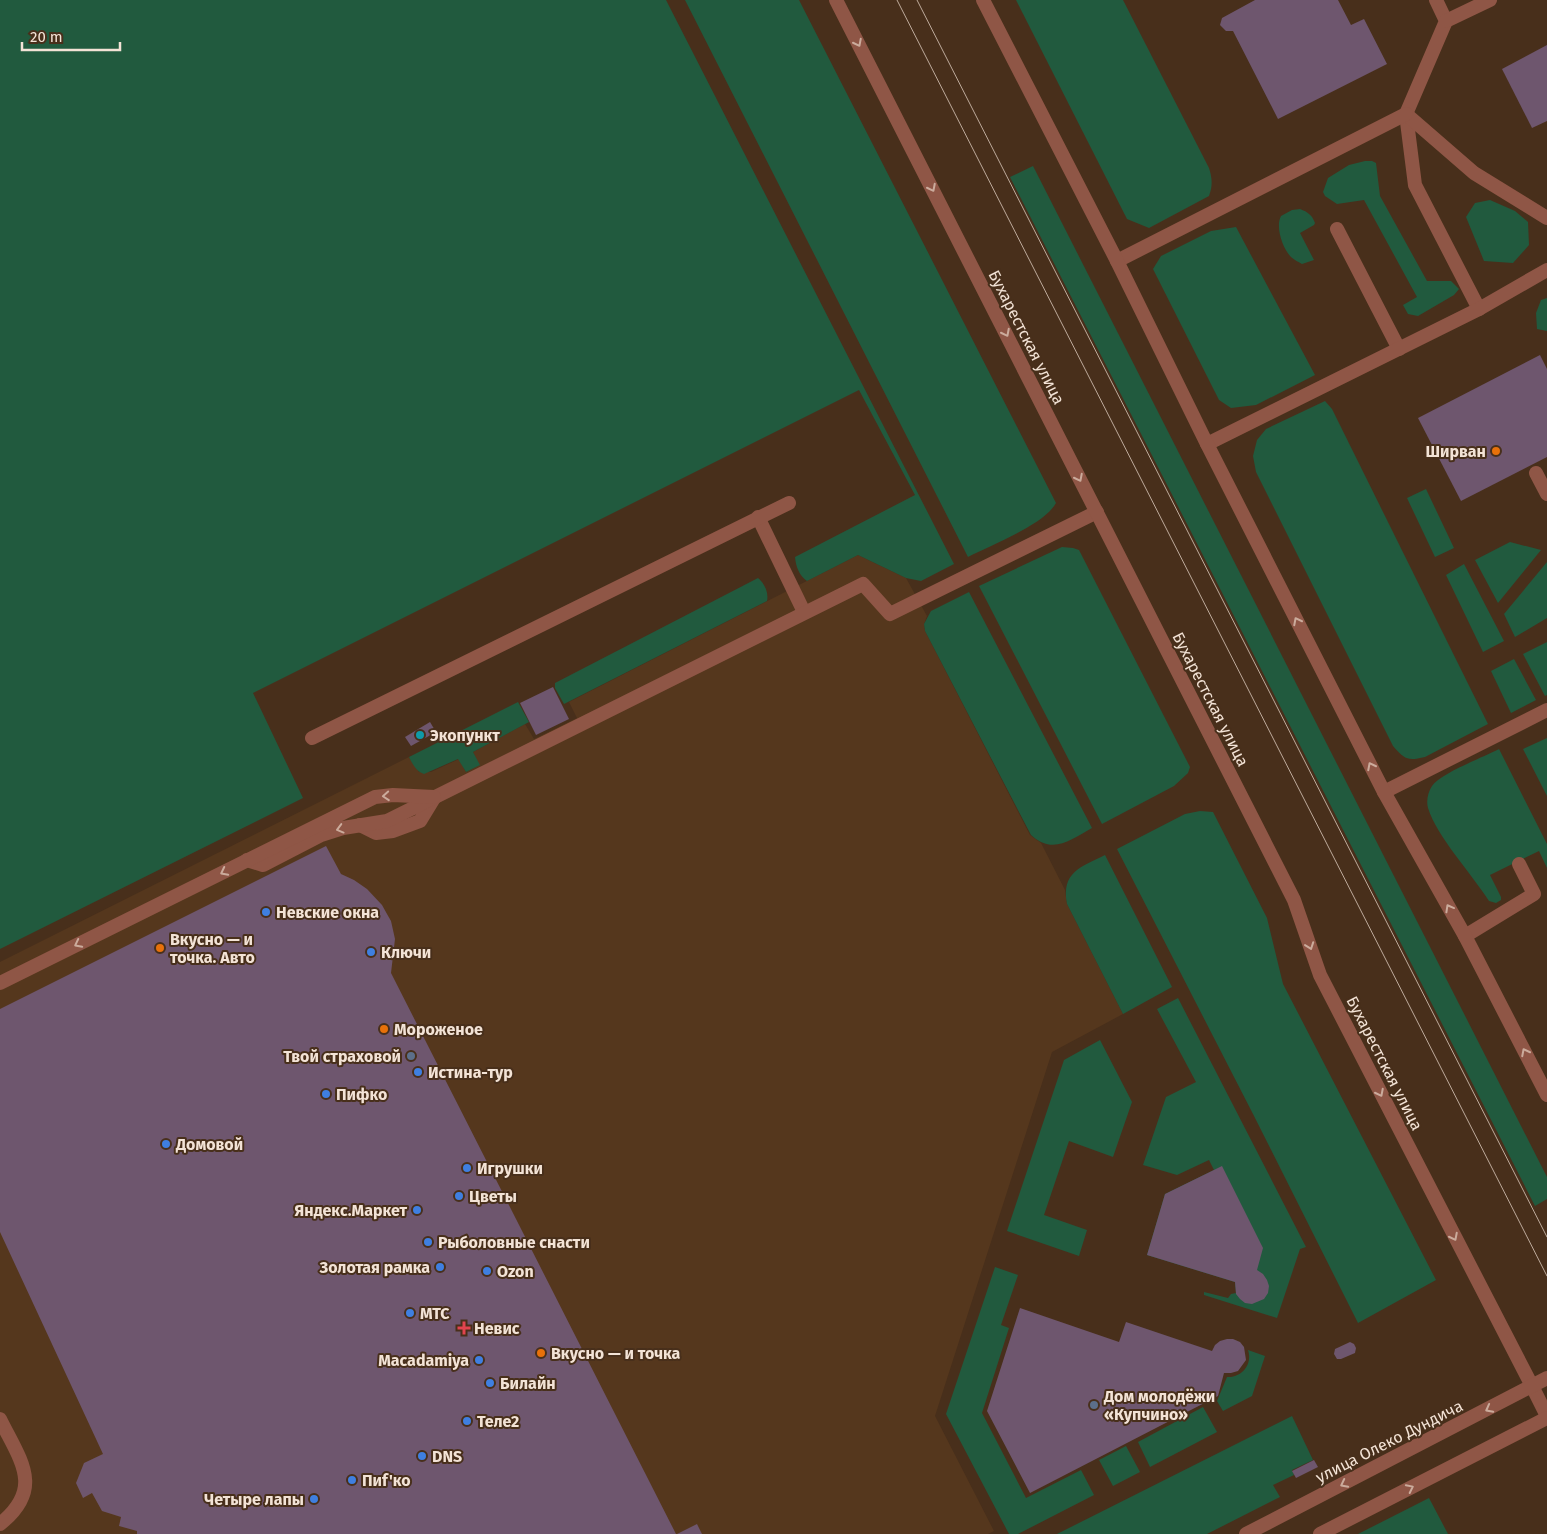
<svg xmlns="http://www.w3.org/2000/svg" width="1547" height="1534" viewBox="0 0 1547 1534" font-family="'Fira Sans',sans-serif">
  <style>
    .built { fill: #55371d }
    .green { fill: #215a3e }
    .building { fill: #6e566e }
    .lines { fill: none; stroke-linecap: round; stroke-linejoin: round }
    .service { stroke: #8f5646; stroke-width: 14 }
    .minor { stroke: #8f5646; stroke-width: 14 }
    .tertiary { stroke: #8f5646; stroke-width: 14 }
    .tram { stroke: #beab9c; stroke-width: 1 }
    .oneway { stroke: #cbab9c }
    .food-dot { fill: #e8710a; stroke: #482f1b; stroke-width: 2 }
    .culture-dot { fill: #0f9aa8; stroke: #482f1b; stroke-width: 2 }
    .shop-dot { fill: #3f7fe0; stroke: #482f1b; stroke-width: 2 }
    .service-dot { fill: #5c6f8a; stroke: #482f1b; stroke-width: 2 }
    .health-dot { fill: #e0444e; stroke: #482f1b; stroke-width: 2 }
    .labels { text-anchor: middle; stroke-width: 4; stroke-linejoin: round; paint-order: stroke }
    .street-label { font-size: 16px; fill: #f3e3d6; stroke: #482f1b }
    .poi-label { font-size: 16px; font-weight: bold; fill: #f3e3d6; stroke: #482f1b; text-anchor: start }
  </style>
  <rect width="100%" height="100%" fill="#482f1b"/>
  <path class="built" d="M858 555 906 578 927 616 924 624 925 631 1030 835 1041 843 1065 890 1067 904 1123 1014 1052 1052 935 1416 994 1531 988 1534H0V962L409 757 419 772H431L459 759 466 772 479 765 473 752 525 724 534 739 577 718 569 702Z"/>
  <g class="green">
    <path d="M0 0H666L954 564 921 581 906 578 858 555 807 581C799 575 796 567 795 557L915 495 859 390 253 693 303 798 0 949Z"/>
    <path d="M685 0H799L1056 503C1044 525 991 545 968 557Z"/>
    <path d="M1016 0H1123L1209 168C1212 178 1213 185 1209 196L1149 228 1127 219Z"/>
    <path d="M1365 161H1372L1376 163 1380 196 1427 281H1451L1459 289 1454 295 1418 316 1408 314 1403 305 1417 297 1364 200 1337 204 1325 196 1323 192 1328 178 1349 165Z"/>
    <path d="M1033 166 1547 1177V1199L1535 1206 1010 177Z"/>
    <path d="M1490 200 1515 211 1528 222 1529 245 1513 263 1484 261 1466 217 1475 203Z"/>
    <path d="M1300 209C1308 212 1312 215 1315 223L1314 225 1300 233 1314 260 1302 264C1299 262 1294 260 1291 257 1283 249 1275 227 1281 216L1292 210Z"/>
    <path d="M1236 227 1315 375 1256 405 1231 408 1219 400 1153 269 1161 256 1211 231Z"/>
    <path d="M1547 298V331L1537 329 1536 313 1541 300Z"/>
    <path d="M1325 401 1332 409 1488 724 1425 757C1408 761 1405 760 1393 746L1256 472 1253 456 1257 440 1266 429Z"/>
    <path d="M1426 489 1454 548 1435 557 1407 498Z"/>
    <path d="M1510 542 1541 550 1498 603 1475 560Z"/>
    <path d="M1062 547 1073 548 1079 550 1190 767 1188 773 1174 786 1102 824 979 586Z"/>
    <path d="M1547 562V618L1515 637 1504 614Z"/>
    <path d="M1464 564 1504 641 1483 652 1446 575Z"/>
    <path d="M758 578C764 583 769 592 767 601L564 704 555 688V683Z"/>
    <path d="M969 592 1092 828C1070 840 1053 855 1031 835L925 631 924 624 931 611Z"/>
    <path d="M1547 642V695L1545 696 1523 654Z"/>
    <path d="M1514 659 1536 700 1511 713 1491 671Z"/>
    <path d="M518 702 529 722 473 752 480 765 466 772 458 759 424 774C416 771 413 765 409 757Z"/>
    <path d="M1547 738V796L1523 749Z"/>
    <path d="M1499 749 1547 844V868L1539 851 1490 875 1501 897V900L1496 903 1489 901C1472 874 1437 837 1428 808 1426 801 1428 792 1432 786 1441 773 1484 757 1499 749Z"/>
    <path d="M1200 811 1213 812 1267 918 1283 984 1436 1280 1358 1323 1253 1114 1117 849 1185 814Z"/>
    <path d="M1105 855 1172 987 1123 1014 1067 904C1061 872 1081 867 1105 855Z"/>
    <path d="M1178 998 1306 1247 1300 1249 1277 1318 1204 1295V1292L1228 1298 1231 1294 1236 1293 1235 1282 1147 1255 1165 1194 1214 1170 1209 1160 1177 1175 1143 1165 1166 1097 1196 1082 1157 1009Z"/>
    <path d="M1100 1040 1132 1102 1113 1157 1069 1141 1044 1215 1087 1230 1079 1256 1007 1231 1064 1060Z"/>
    <path d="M995 1267 1018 1275 1001 1325 1009 1328 982 1413 1026 1498 1081 1470 1094 1495 1018 1534H1009L946 1414Z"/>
    <path d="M1248 1350 1265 1356 1252 1396 1223 1411 1217 1401 1227 1377C1241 1378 1253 1365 1248 1350Z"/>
    <path d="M1203 1407 1217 1432 1150 1467 1138 1442Z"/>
    <path d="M1292 1416 1313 1460 1292 1470 1294 1475 1273 1485 1280 1497 1207 1534H1057Z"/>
    <path d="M1126 1446 1140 1472 1113 1486 1099 1460Z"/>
    <path d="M1429 1498 1448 1534H1358Z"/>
  </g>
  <g class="building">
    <path d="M1255 0H1338L1351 25 1364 19 1387 64 1278 119 1233 31H1226L1220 25 1222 18Z"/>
    <path d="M1547 45V121L1532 128 1502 69Z"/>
    <path d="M1540 355 1547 369V457L1461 501 1418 418Z"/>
    <path d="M553 687 569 719 536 735 520 703Z"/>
    <path d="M430 722 436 732 411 746 405 737Z"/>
    <path d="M326 846 341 874 354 880 367 889 382 905 387 914 391 921 395 939 391 973 676 1534H137V1531L119 1526 121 1517 102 1511 92 1493 83 1498 76 1483 84 1463 103 1454 0 1232V1009Z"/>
    <path d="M1222 1166 1263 1248 1257 1270 1263 1274 1267 1280 1269 1286 1268 1293 1264 1299 1252 1304 1245 1303 1240 1299 1236 1294 1235 1282 1147 1255 1165 1194Z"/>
    <path d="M1020 1308 1119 1342 1126 1322 1212 1351 1215 1345 1220 1341 1227 1339H1233L1240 1342 1244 1347 1246 1360 1238 1371 1231 1373H1224L1218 1396 1030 1493 987 1411Z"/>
    <path d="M1350 1342 1354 1344 1356 1348 1355 1353 1341 1359H1337L1334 1354 1335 1349Z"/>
    <path d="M1314 1460 1318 1467 1296 1478 1292 1471Z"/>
    <path d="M697 1524 702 1534H677Z"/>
  </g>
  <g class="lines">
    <g class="service">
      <path d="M1436 0 1446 21 1406 114 1415 185 1479 309"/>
      <path d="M1446 21 1490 0"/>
      <path d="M1406 114 1474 173 1547 218"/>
      <path d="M1337 229 1399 349"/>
      <path d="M1117 261 1406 114"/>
      <path d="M1207 444 1479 309 1547 270"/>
      <path d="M1536 473 1547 494"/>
      <path d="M758 517 804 612"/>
      <path d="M312 738 789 503"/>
      <path d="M1384 792 1547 710"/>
      <path d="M360 825 376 833 393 831 420 821 434 798"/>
      <path d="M247 860 263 865 321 835 343 828 387 821 863 584 890 614 1097 512"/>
      <path d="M1465 936 1534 894 1519 864"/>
      <path d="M0 983 375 797 393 795 434 797"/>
      <path d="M0 1419C20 1460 45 1488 0 1524"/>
    </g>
    <path class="minor" d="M1532 1386 1547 1416"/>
    <g class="tertiary">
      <path d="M836 0 1294 900 1320 975 1532 1386"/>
      <path d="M983 0 1117 261 1207 444 1384 792 1465 936 1547 1095"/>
      <path d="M1246 1534 1547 1378"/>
      <path d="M1320 1534 1547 1418"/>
    </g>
    <g class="tram">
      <path d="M897 0 1547 1276"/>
      <path d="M917 0 1547 1237"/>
    </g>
  </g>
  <defs><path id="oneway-chevron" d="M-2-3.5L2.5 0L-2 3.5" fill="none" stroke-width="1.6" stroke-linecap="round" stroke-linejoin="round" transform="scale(1.25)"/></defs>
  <g class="oneway">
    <use href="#oneway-chevron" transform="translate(858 43) rotate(63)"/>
    <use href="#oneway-chevron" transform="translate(932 188) rotate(63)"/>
    <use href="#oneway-chevron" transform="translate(1006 333) rotate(63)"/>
    <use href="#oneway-chevron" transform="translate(1079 478) rotate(63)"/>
    <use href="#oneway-chevron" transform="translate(1297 621) rotate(-117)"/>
    <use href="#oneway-chevron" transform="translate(1371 766) rotate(-117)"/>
    <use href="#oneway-chevron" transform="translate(386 796) rotate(176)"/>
    <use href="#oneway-chevron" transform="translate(340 829) rotate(165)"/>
    <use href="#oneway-chevron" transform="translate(224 872) rotate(153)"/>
    <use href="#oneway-chevron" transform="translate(1449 908) rotate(-119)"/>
    <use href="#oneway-chevron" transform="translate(78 944) rotate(153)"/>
    <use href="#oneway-chevron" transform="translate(1310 946) rotate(70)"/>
    <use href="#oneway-chevron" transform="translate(1525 1052) rotate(-117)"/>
    <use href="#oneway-chevron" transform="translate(1380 1093) rotate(63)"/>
    <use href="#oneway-chevron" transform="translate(1454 1237) rotate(63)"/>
    <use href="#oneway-chevron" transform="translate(1489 1409) rotate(152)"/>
    <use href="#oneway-chevron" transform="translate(1344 1484) rotate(153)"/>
    <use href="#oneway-chevron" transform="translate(1410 1488) rotate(-26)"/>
  </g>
  <g class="food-dot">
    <circle cx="1496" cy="451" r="5"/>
    <circle cx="160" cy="948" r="5"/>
    <circle cx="384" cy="1029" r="5"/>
    <circle cx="541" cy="1353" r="5"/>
  </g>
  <circle class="culture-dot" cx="420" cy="735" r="5"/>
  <g class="shop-dot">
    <circle cx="266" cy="912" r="5"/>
    <circle cx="371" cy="952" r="5"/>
    <circle cx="418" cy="1072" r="5"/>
    <circle cx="326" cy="1094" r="5"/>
    <circle cx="166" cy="1144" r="5"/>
    <circle cx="467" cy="1168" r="5"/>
    <circle cx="459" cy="1196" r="5"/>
    <circle cx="417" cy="1210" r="5"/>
    <circle cx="428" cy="1242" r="5"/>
    <circle cx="440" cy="1267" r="5"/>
    <circle cx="487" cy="1271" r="5"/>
    <circle cx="410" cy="1313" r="5"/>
    <circle cx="479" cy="1360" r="5"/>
    <circle cx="490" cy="1383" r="5"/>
    <circle cx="467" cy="1421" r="5"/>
    <circle cx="422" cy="1456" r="5"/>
    <circle cx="352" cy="1480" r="5"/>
    <circle cx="314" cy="1499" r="5"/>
  </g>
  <g class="service-dot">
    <circle cx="411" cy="1056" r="5"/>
    <circle cx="1094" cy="1405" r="5"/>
  </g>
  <path class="health-dot" d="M461.5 1320.5h5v5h5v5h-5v5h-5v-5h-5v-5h5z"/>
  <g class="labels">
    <g class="street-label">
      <text transform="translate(1027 337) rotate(63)" y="6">Бухарестская улица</text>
      <text transform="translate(1211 699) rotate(63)" y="6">Бухарестская улица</text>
      <text transform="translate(1385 1063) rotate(63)" y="6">Бухарестская улица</text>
      <text transform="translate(1389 1441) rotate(-27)" y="6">улица Олеко Дундича</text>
    </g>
    <g class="poi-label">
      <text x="1486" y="457" text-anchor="end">Ширван</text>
      <text x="430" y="741">Экопункт</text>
      <text x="276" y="918">Невские окна</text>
      <text x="170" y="945">Вкусно — и<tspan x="170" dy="18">точка. Авто</tspan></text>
      <text x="381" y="958">Ключи</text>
      <text x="394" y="1035">Мороженое</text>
      <text x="401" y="1062" text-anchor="end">Твой страховой</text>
      <text x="428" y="1078">Истина-тур</text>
      <text x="336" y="1100">Пифко</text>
      <text x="176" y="1150">Домовой</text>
      <text x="477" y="1174">Игрушки</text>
      <text x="469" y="1202">Цветы</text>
      <text x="407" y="1216" text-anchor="end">Яндекс.Маркет</text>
      <text x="438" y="1248">Рыболовные снасти</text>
      <text x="430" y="1273" text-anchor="end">Золотая рамка</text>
      <text x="497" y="1277">Ozon</text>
      <text x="420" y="1319">МТС</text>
      <text x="474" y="1334">Невис</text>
      <text x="551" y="1359">Вкусно — и точка</text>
      <text x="469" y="1366" text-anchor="end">Macadamiya</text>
      <text x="500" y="1389">Билайн</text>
      <text x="1104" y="1402">Дом молодёжи<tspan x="1104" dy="18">«Купчино»</tspan></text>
      <text x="477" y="1427">Теле2</text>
      <text x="432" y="1462">DNS</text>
      <text x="362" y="1486">Пиf'ко</text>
      <text x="304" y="1505" text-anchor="end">Четыре лапы</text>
    </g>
  </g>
  <path d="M22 42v8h98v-8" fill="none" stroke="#f3e3d6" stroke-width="2.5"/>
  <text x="30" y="42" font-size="15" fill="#f3e3d6" stroke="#482f1b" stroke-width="4" paint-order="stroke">20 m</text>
</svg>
